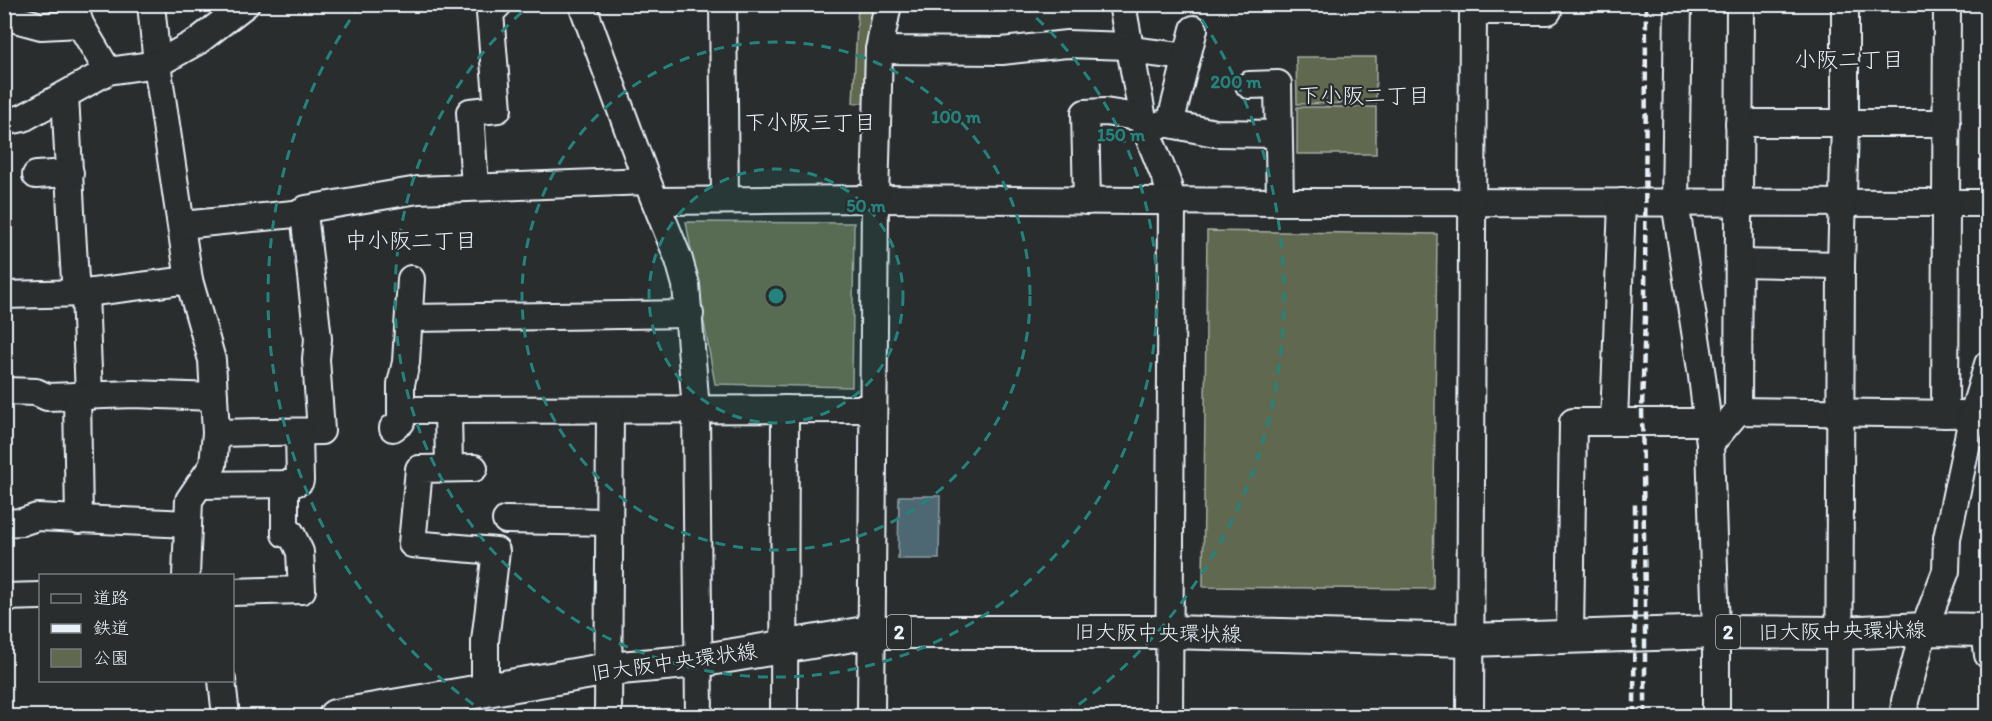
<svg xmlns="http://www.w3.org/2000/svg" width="1992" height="721" viewBox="0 0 1992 721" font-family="Itim,'Klee One',sans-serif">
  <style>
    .green { fill: #60694f; stroke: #a4ada4; stroke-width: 1.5 }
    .water { fill: #4e6773; stroke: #8c9ea8; stroke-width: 1.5 }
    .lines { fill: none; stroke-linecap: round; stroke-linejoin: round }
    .minor-casing { stroke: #e8f1f8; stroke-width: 30 }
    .major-casing { stroke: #e8f1f8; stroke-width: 36 }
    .minor { stroke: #2a2d2e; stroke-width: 26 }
    .major { stroke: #2a2d2e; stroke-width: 32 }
    .rail { stroke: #e8f1f8; stroke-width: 4.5; stroke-dasharray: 9 4.5; stroke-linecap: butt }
    .ring { fill: none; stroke: #25827c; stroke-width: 3; stroke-dasharray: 10 8 }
    .labels { text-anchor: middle; stroke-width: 4.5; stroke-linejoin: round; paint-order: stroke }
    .shield { fill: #2a2d2e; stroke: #afb6bb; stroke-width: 1.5 }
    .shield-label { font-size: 20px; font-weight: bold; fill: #e8f1f8 }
    .street-label { font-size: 21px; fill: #e8f1f8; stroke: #2a2d2e }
    .neighbourhood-label { font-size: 22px; fill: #e8f1f8; stroke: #2a2d2e }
    .centre { fill: #25827c; stroke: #2a2d2e; stroke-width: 3 }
    .ring-label { font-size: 18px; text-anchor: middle; font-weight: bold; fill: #25827c; stroke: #2a2d2e; stroke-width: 4.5; stroke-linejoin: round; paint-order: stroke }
  </style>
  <rect width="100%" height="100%" fill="#2a2d2e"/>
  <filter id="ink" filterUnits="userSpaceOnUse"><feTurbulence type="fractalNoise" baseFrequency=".0167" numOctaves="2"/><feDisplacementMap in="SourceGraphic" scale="12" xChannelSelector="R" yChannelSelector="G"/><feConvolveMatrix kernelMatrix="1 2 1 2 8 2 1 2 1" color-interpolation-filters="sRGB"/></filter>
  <g filter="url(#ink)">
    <g class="green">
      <path d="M858 5H882L870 103H853Z"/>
      <path d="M1296 57H1376V103L1297 104Z"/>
      <rect x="1297" y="107" width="79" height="47"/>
      <path d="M686 222 854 223 852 387 715 384Z"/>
      <path d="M1207 231 1437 234 1433 589 1203 587Z"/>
    </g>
    <path class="water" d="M899 496H940L939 559H898Z"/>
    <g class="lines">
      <defs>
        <g id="minor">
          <path d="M74 4 80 24 108 71"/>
          <path d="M151 4 157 64 189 280 212 360 216 433 213 465 189 500 186 576"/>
          <path d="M582 4 647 181 679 260 686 285 696 410 699 716"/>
          <path d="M723 4 725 200"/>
          <path d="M1122 4 1144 125 1167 182 1172 202 1169 716"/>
          <path d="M1678 4 1675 202 1702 376 1710 444 1716 632V716"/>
          <path d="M1473 11H1548V4"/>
          <path d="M4 16 41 26 80 24"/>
          <path d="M879 50 1002 51 1067 44 1129 46"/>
          <path d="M1130 50 1187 57"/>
          <path d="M1249 85 1278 84 1280 202"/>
          <path d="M65 96C69 162 71 227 76 293"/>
          <path d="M4 122 23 118 108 71 157 64 198 41 246 4"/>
          <path d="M1739 123H1947"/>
          <path d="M1170 124 1194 29"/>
          <path d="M1147 132 1161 124H1170L1215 133 1278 134"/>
          <path d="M36 175 70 173"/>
          <path d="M475 187 470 112 498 109 490 13 499 4"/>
          <path d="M656 201 875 199 1280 202 1988 203"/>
          <path d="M1087 201 1085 113 1105 112 1143 118"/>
          <path d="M182 225 304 213 306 209 418 190 647 181"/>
          <path d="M1739 263 1841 265"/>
          <path d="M85 293 89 396"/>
          <path d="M4 295 85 293 189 280"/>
          <path d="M410 318 690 314"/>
          <path d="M4 391 36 392 47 397 134 394 214 397"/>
          <path d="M77 396 79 520"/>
          <path d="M401 410 873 409"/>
          <path d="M448 411 449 468"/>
          <path d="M1738 411 1961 414"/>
          <path d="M1945 414 1947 4"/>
          <path d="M1614 422 1622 202"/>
          <path d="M393 428 401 422V384L406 362 411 279"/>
          <path d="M216 433 321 431 316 359 318 339 304 213"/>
          <path d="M1710 444 1738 411 1740 4"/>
          <path d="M474 468 419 469 412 544 496 551 485 641V691"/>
          <path d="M199 485 292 484 300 481 299 432"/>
          <path d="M506 520 609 522"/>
          <path d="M4 523 22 522 37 517 188 524"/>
          <path d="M232 592 302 590 300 552 291 533 285 534V484"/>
          <path d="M4 597 40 596"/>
          <path d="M1985 631 1988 655"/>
          <path d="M1570 636 1573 422H1708"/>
          <path d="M222 680 226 716"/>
          <path d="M608 716 610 410"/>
          <path d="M784 716 785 409"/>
          <path d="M871 716 875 199 879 50 888 4"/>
          <path d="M1470 716 1473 4"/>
          <path d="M1839 716 1841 265 1845 124V4"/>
          <path d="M1904 716 1905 701 1924 629 1946 571 1947 538 1973 414 1988 364"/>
        </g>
        <path id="major" d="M335 716 609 669 698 661 871 632H1170L1469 640 1716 632 1841 633 1924 629 1988 630"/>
      </defs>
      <use href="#minor" class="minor-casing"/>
      <use href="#major" class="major-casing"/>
      <use href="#minor" class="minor"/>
      <use href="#major" class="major"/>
      <g class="rail">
        <path d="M1634 716 1635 501"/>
        <path d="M1645 716V602L1642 408 1645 317 1646 4"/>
      </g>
    </g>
  </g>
  <circle cx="776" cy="296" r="127" fill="#25827c" fill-opacity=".12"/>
  <g class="ring">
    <circle cx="776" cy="296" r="127"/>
    <circle cx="776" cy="296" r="254"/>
    <path d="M1023 6A381 381 0 1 1 529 6"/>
    <path d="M488 715A508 508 0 0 1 360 5M1192 5A508 508 0 0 1 1064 715"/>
  </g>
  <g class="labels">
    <g class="shield">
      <rect x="887" y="615" width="24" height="34" rx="4.5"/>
      <rect x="1716" y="615" width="24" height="34" rx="4.5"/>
    </g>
    <g class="shield-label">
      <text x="899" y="639">2</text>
      <text x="1728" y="639">2</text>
    </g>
    <g class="street-label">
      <text transform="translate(1842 631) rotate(-1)" y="7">旧大阪中央環状線</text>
      <text transform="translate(1158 633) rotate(1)" y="7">旧大阪中央環状線</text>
      <text transform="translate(674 662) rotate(-8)" y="7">旧大阪中央環状線</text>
    </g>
    <g class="neighbourhood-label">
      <text x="1849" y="67">小阪二丁目</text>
      <text x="1364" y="103">下小阪二丁目</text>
      <text x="810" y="130">下小阪三丁目</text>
      <text x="411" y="248">中小阪二丁目</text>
    </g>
  </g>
  <circle cx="776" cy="296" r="9" class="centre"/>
  <g class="ring-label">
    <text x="1236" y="88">200 m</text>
    <text x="956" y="123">100 m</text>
    <text x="1121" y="141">150 m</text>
    <text x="866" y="212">50 m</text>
  </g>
  <rect width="1992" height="721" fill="none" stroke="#2a2d2e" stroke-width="24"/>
  <rect x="12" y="12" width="1968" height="697" fill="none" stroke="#e8f1f8" stroke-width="2" filter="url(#ink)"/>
  <rect x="39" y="574" width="195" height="108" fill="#2a2d2e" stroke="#767b7f" stroke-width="1.5"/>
  <rect x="51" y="594" width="30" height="9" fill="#2a2d2e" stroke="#767b7f" stroke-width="1.5"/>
  <text x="93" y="604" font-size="18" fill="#e8f1f8">道路</text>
  <rect x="51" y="624" width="30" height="9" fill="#e8f1f8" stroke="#767b7f" stroke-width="1.5"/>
  <text x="93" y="634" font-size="18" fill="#e8f1f8">鉄道</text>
  <rect x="51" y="649" width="30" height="18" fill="#60694f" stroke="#767b7f" stroke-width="1.5"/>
  <text x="93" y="664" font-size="18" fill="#e8f1f8">公園</text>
</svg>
